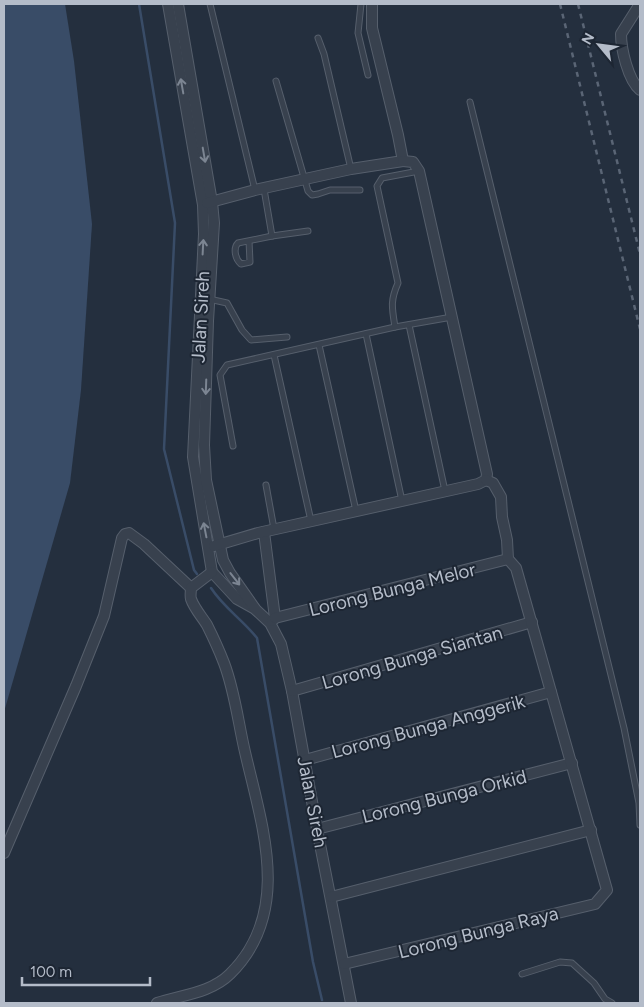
<svg xmlns="http://www.w3.org/2000/svg" width="644" height="1007" viewBox="0 0 644 1007" font-family="Figtree,sans-serif">
  <style>
    .water { fill: #394c67 }
    .lines { fill: none; stroke-linecap: round; stroke-linejoin: round }
    .stream { stroke: #394c67; stroke-width: 2.5 }
    .service-casing { stroke: #565f6c; stroke-width: 7 }
    .minor-casing { stroke: #565f6c; stroke-width: 12 }
    .service { stroke: #38414e; stroke-width: 5 }
    .minor { stroke: #38414e; stroke-width: 10 }
    .rail { stroke: #5a6575; stroke-width: 2.5; stroke-dasharray: 5 5; stroke-linecap: butt }
    .oneway { stroke: #7c8592 }
    .labels { text-anchor: middle; stroke-width: 4; stroke-linejoin: round; paint-order: stroke }
    .street-label { font-size: 19px; fill: #b4bcc9; stroke: #1d2633 }
  </style>
  <rect width="100%" height="100%" fill="#242f3e"/>
  <path class="water" d="M4 4H65L74 61 92 224 81 390 70 483 4 712Z"/>
  <g class="lines">
    <g class="stream">
      <path d="M139 4 175 223 164 449 194 570 197 574"/>
      <path d="M211 588C224 608 242 619 257 638L313 962 322 1000"/>
    </g>
    <defs>
      <g id="service">
        <path d="M210 4 255 190"/>
        <path d="M361 4 358 33 368 75"/>
        <path d="M318 38 324 54 351 169"/>
        <path d="M276 81 308 191 312 195 318 194 330 190H360"/>
        <path d="M470 102 624 728 639 803 640 825"/>
        <path d="M264 189 272 236 308 231"/>
        <path d="M249 241 250 262 241 264C235 259 233 248 238 243L272 236"/>
        <path d="M209 299 227 303 242 330 251 340 287 337"/>
        <path d="M409 325 445 491"/>
        <path d="M395 327C392 308 390 301 398 283L377 186 382 178 419 171"/>
        <path d="M366 334 402 501"/>
        <path d="M319 345 356 511"/>
        <path d="M274 355 311 521"/>
        <path d="M233 446 220 375 227 365 395 327 452 317"/>
        <path d="M266 485 274 529"/>
        <path d="M522 974 560 962 572 963 594 983 605 999 612 1003"/>
      </g>
      <g id="minor">
        <path d="M168 4 203 205 204 234 193 457 212 572 237 599 255 609"/>
        <path d="M178 4 212 202 214 223 208 321 204 445 206 480 223 560 230 573 256 610 270 623 281 644 292 691 317 829 351 1003"/>
        <path d="M640 4 621 34C621 49 628 80 640 90"/>
        <path d="M207 203 255 190 351 169 403 161 398 135 372 28V4"/>
        <path d="M264 532 275 618 272 621"/>
        <path d="M214 546 258 533 478 484 486 480 487 474 419 171 413 162 403 161"/>
        <path d="M275 618 508 559"/>
        <path d="M292 691 532 622"/>
        <path d="M305 760 551 692"/>
        <path d="M317 829 572 763"/>
        <path d="M4 853 76 686 104 616 122 538 125 534 129 533 144 544 191 588"/>
        <path d="M331 897 591 830"/>
        <path d="M344 964 595 904 607 890 516 568 508 559 507 540 502 517 501 497 493 483 486 480"/>
        <path d="M157 1003C181 995 211 993 230 974 293 912 262 826 245 752 238 722 235 692 224 663 219 650 213 637 207 625 202 617 194 608 191 599 190 596 191 591 191 588L212 572"/>
      </g>
    </defs>
    <use href="#service" class="service-casing"/>
    <use href="#minor" class="minor-casing"/>
    <use href="#service" class="service"/>
    <use href="#minor" class="minor"/>
    <g class="rail">
      <path d="M560 4 640 329"/>
      <path d="M578 4 640 254"/>
    </g>
  </g>
  <defs><path id="oneway-shaft" d="M-6 0H5M1.5-3L5.5 0L1.5 3" fill="none" stroke-width="1.6" stroke-linecap="round" stroke-linejoin="round" transform="scale(1.25)"/></defs>
  <g class="oneway">
    <use href="#oneway-shaft" transform="translate(182 86) rotate(-100)"/>
    <use href="#oneway-shaft" transform="translate(204 155) rotate(80)"/>
    <use href="#oneway-shaft" transform="translate(203 247) rotate(-87)"/>
    <use href="#oneway-shaft" transform="translate(206 387) rotate(92)"/>
    <use href="#oneway-shaft" transform="translate(205 530) rotate(-101)"/>
    <use href="#oneway-shaft" transform="translate(235 579) rotate(52)"/>
  </g>
  <g class="labels">
    <g class="street-label">
      <text transform="translate(200 317) rotate(-87)" y="7">Jalan Sireh</text>
      <text transform="translate(392 589) rotate(-14)" y="7">Lorong Bunga Melor</text>
      <text transform="translate(412 657) rotate(-16)" y="7">Lorong Bunga Siantan</text>
      <text transform="translate(428 726) rotate(-15)" y="7">Lorong Bunga Anggerik</text>
      <text transform="translate(444 796) rotate(-14)" y="7">Lorong Bunga Orkid</text>
      <text transform="translate(313 802) rotate(79)" y="7">Jalan Sireh</text>
      <text transform="translate(478 932) rotate(-14)" y="7">Lorong Bunga Raya</text>
    </g>
  </g>
  <rect width="644" height="1007" fill="none" stroke="#b4bcc9" stroke-width="10"/>
  <g transform="translate(599 45) rotate(299)" stroke="#1d2633" stroke-width="4" paint-order="stroke">
  <path d="M0-4L9 19L0 12L-9 19Z" fill="#b4bcc9"/>
  <text y="-8" font-size="14" font-weight="bold" text-anchor="middle" fill="#b4bcc9">N</text>
  </g>
  <path d="M22 977v8h128v-8" fill="none" stroke="#b4bcc9" stroke-width="2.5"/>
  <text x="30" y="977" font-size="15" fill="#b4bcc9" stroke="#1d2633" stroke-width="4" paint-order="stroke">100 m</text>
</svg>
